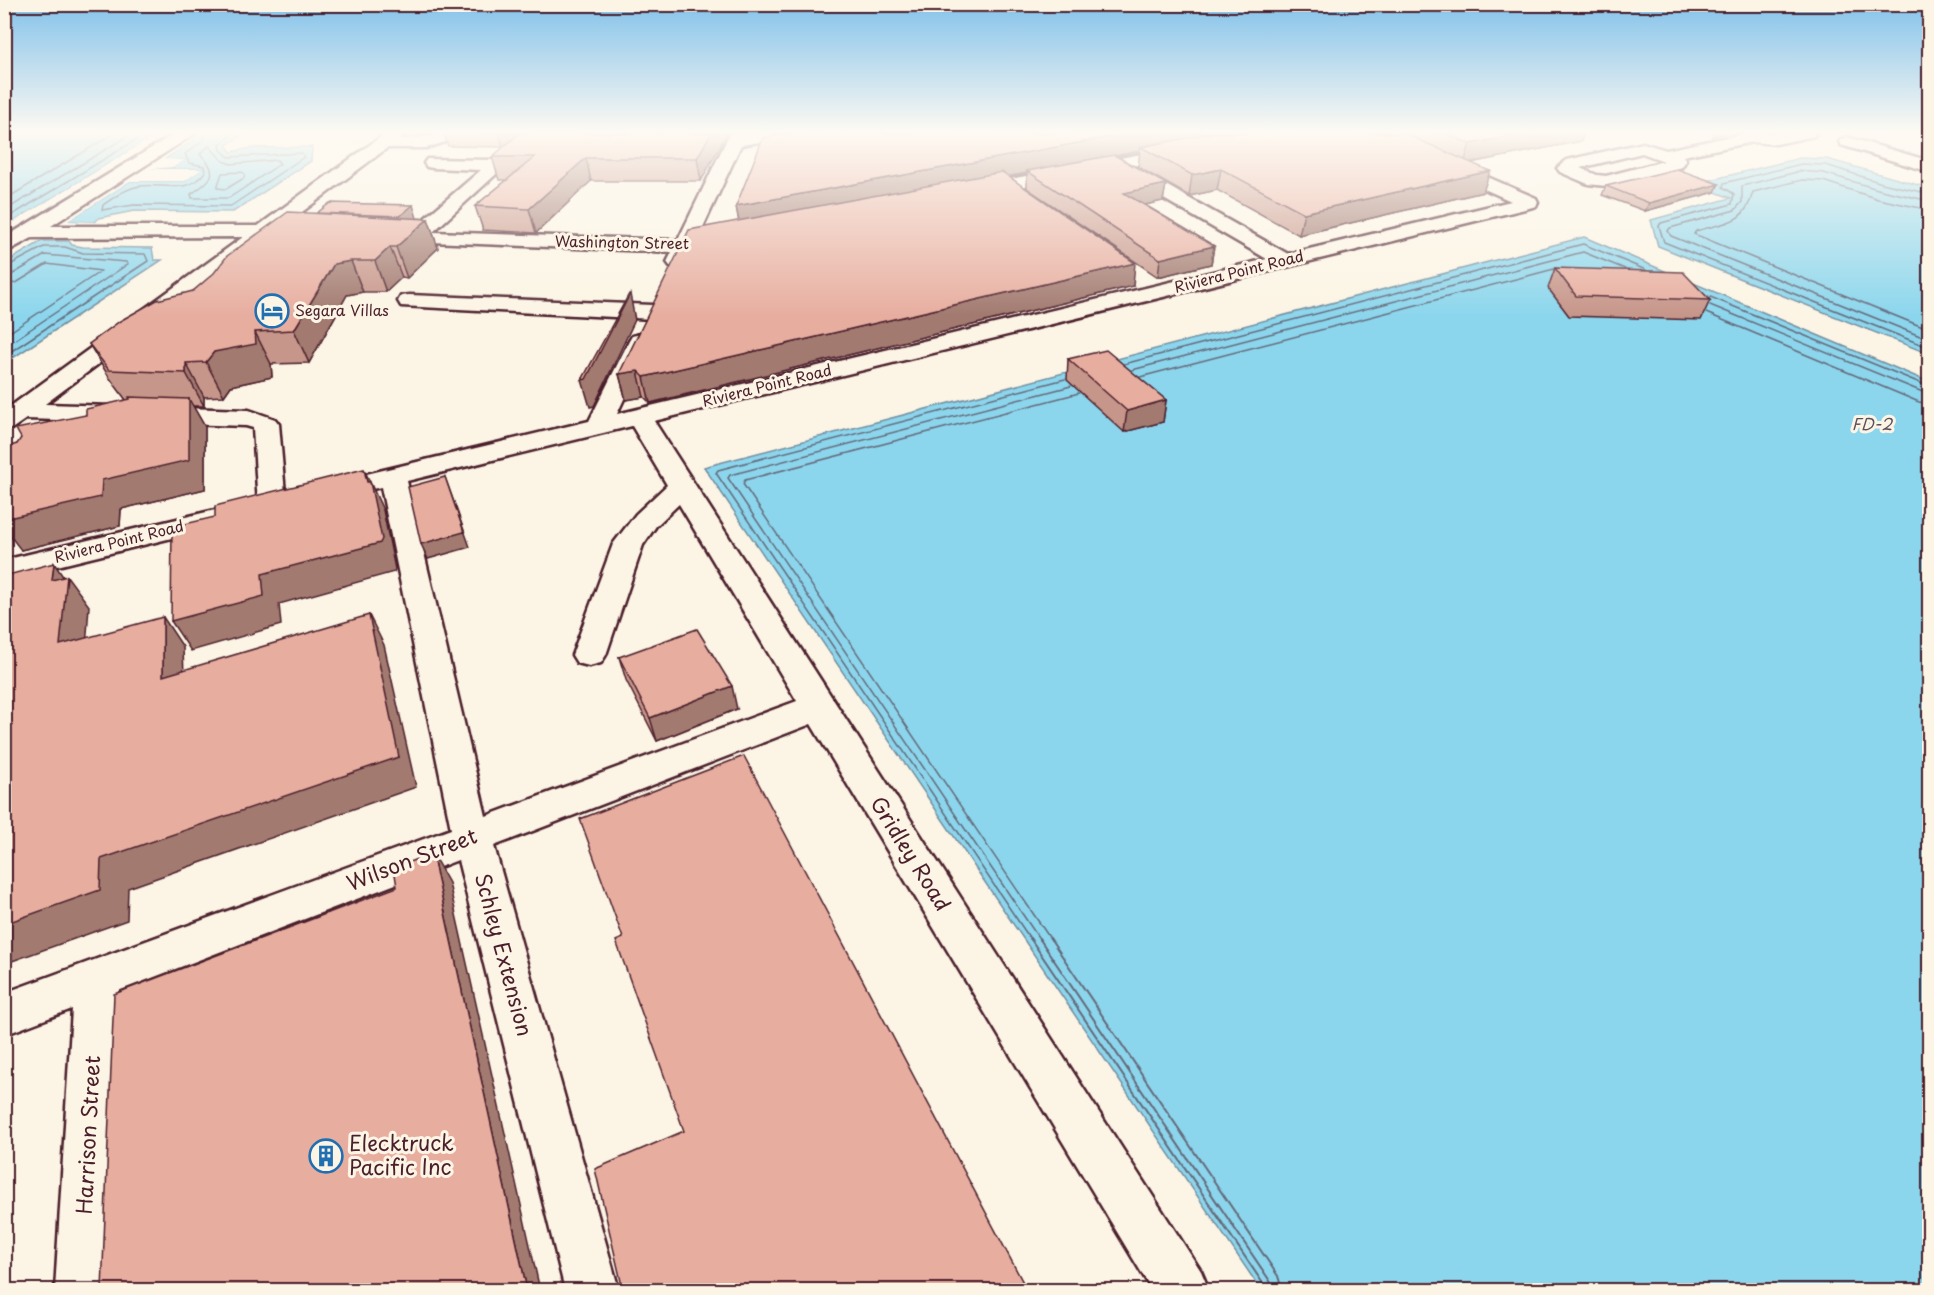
<svg xmlns="http://www.w3.org/2000/svg" width="1934" height="1295" viewBox="0 0 1934 1295" font-family="'Playpen Sans',sans-serif">
  <style>
    .built { fill: #f6e0d0 }
    .water { fill: #8cd6ed; stroke: #728d9f; stroke-width: 1.5 }
    .pier { fill: #fcf5e5 }
    .lines { fill: none; stroke-linecap: round; stroke-linejoin: round }
    .shore-far1 { stroke: #646879; stroke-width: 1.5 }
    .shore { stroke: #646879; stroke-width: 2 }
    .minor-casing { stroke: #4a1f2b; stroke-width: 5 }
    .minor { fill: #fcf5e5; fill-rule: evenodd }
    .wall { fill: #c7968a; stroke: #4a1f2b; stroke-width: 1.5 }
    .shaded-wall { fill: #a27a70; stroke: #4a1f2b; stroke-width: 1.5 }
    .building { fill: #e7aea0; stroke: #4a1f2b; stroke-width: 1.5 }
    .labels { text-anchor: middle; stroke-width: 6; stroke-linejoin: round; paint-order: stroke }
    .far-street-label { font-size: 15px; fill: #4a1f2b; stroke: #fcf5e5 }
    .far-poi-label { font-size: 15px; fill: #4a1f2b; stroke: #fcf5e5; text-anchor: start }
    .far-water-label { font-size: 16px; font-style: italic; fill: #5a4d5c; stroke: #fcf5e5 }
    .near-street-label { font-size: 21px; fill: #4a1f2b; stroke: #fcf5e5 }
    .near-poi-label { font-size: 21px; fill: #4a1f2b; stroke: #fcf5e5; text-anchor: start }
  </style>
  <rect width="100%" height="100%" fill="#fcf5e5"/>
  <filter id="ink" filterUnits="userSpaceOnUse"><feTurbulence type="fractalNoise" baseFrequency=".0167" numOctaves="2"/><feDisplacementMap in="SourceGraphic" scale="12" xChannelSelector="R" yChannelSelector="G"/><feConvolveMatrix kernelMatrix="1 2 1 2 8 2 1 2 1" color-interpolation-filters="sRGB"/></filter>
  <g filter="url(#ink)">
    <path class="built" d="M258 133H379L362 145 243 143Z"/>
    <g class="water">
      <path d="M5 133H159L5 227Z"/>
      <path d="M203 133H245L226 145 231 152 252 148 312 147 311 161 233 212 134 211 99 218 95 222 67 221 130 181H185L201 169H148L174 167 184 160H163Z"/>
      <path d="M1800 158 1827 159 1929 188V354L1658 246 1651 220 1731 198 1694 184Z"/>
      <path d="M1584 237 1929 382V1290H1261L704 467Z"/>
      <path d="M42 241H69L72 245 83 247 152 248 154 260H162L5 363V263Z"/>
    </g>
    <g class="pier">
      <path d="M159 133H162L160 136 4 230 5 227Z"/>
      <path d="M198 133H203L164 159 185 160 174 167 150 169H202L185 181H130L68 221 95 222 91 225 65 223V219L129 178H184L193 172H148L145 169 151 165 175 163H162L160 159Z"/>
    </g>
    <g class="lines">
      <g class="shore-far1">
        <path d="M205 133 204 140 185 154 189 163 204 166 205 172C188 195 165 183 140 186 126 188 115 197 103 205L102 210 134 205 231 206 304 157 302 153 229 157 221 150 220 144 234 133"/>
        <path d="M209 146 223 161 231 164 277 160 280 164 229 198H192L191 194C211 181 221 173 200 154Z"/>
        <path d="M242 172 245 174 244 178 226 189 217 188 222 173Z"/>
        <path d="M1930 194 1882 183 1826 165 1801 164 1724 183 1723 187 1734 194 1732 204 1661 223 1659 226 1664 242 1930 348"/>
        <path d="M4 200 115 133"/>
        <path d="M1930 201 1881 190 1824 173 1801 171 1742 186V202L1735 210 1670 228 1668 231 1671 236 1930 340"/>
        <path d="M1930 210 1878 199 1823 181 1802 180 1753 192C1745 225 1725 222 1696 231L1694 234 1930 330"/>
        <path d="M4 211 133 133"/>
        <path d="M4 220 147 133"/>
        <path d="M4 268 44 247H65L83 253 145 254 148 261 4 356"/>
        <path d="M4 276 13 274 45 255 126 262 128 264 4 347"/>
        <path d="M4 285 16 283 47 264 101 271 4 336"/>
        <path d="M1708 296 1930 387"/>
        <path d="M1710 305 1930 395"/>
        <path d="M1706 313 1919 402 1930 404"/>
        <path d="M1124 364 1583 244 1646 270"/>
        <path d="M1132 370 1583 252 1625 269"/>
        <path d="M1140 377 1554 269"/>
        <path d="M1031 940 716 473 718 470 1065 379"/>
        <path d="M1040 940 728 478 730 475 1071 386"/>
        <path d="M1051 940 743 484 745 480 1079 393"/>
      </g>
      <g class="shore">
        <path d="M1030 938 1264 1285 1265 1290"/>
        <path d="M1039 938 1270 1281 1273 1290"/>
        <path d="M1050 938 1278 1276 1282 1290"/>
      </g>
      <defs>
        <g id="minor">
          <path d="M176 133H196L51 226H258L386 133H405L399 139C420 139 438 133 458 133L448 141 426 148H387L282 227 311 229 314 233 311 237 267 238 45 404 249 410 275 419 279 424 286 505 282 511 272 513 262 511 258 505 253 428 246 426 26 419 13 428 4 431V411L243 237 32 238 4 253V238Z"/>
          <path d="M523 133H541L433 232 678 240 730 133H793L785 138 741 145 698 238 726 233 733 235 736 239 733 243 692 251 684 266H670L667 262 672 252 381 240 378 236 381 232 410 231 481 170 433 168 427 167 424 163 427 159 492 160Z"/>
          <path d="M1364 133H1386L1536 198 1538 202 1536 206 1529 208 654 421 1201 1271 1209 1290H1152L811 724 494 846 619 1290H565L458 860 118 991 109 1290H55L72 1009 4 1035V993L451 829 381 487 326 500 316 498 312 492 316 486 589 421 629 341 632 336 640 334 648 336 651 341 617 414 1267 259 1119 173 1116 169 974 196 968 195 965 191 968 187 974 186 1183 146 1189 147 1191 151 1189 155 1132 166 1288 254 1511 201 1366 136ZM632 426 667 485 636 514 613 544 572 655 577 663 589 666 601 663 606 655 643 545 656 526 679 504 797 701 486 816 407 481Z"/>
          <path d="M1747 133H1816L1814 136 1776 144 1753 142 1683 156 1686 160 1682 167 1606 186 1588 184 1560 172 1557 168 1567 160 1643 143 1666 150ZM1642 153 1664 161 1606 176 1597 175 1580 168Z"/>
          <path d="M1847 137 1930 161V172L1841 145 1839 142 1841 139Z"/>
          <path d="M409 295 653 305 661 307 664 312 661 317 653 319 401 306 398 301 401 296Z"/>
          <path d="M215 510 225 513 229 519 225 525 4 579V560Z"/>
        </g>
      </defs>
      <use href="#minor" class="minor-casing"/>
      <use href="#minor" class="minor"/>
    </g>
    <g class="wall">
      <path d="M444 133H519L503 147 448 146Z"/>
      <path d="M727 133 701 181H591L536 233 483 230 475 206 507 180H499L492 157Z"/>
      <path d="M791 133H1584L1581 141 1471 163 1483 192 1299 235 1217 190 1189 196 1138 167 1140 151 1116 156 1166 184 1163 201 1145 205 1214 246 1211 264 1158 277 1027 188V173L1009 176 1133 286 650 403 644 397 626 400 619 374 739 221 736 206Z"/>
      <path d="M1606 186 1715 192 1645 211 1602 195Z"/>
      <path d="M330 203 417 218H416L428 219 438 248 407 278 402 277 386 292H363L347 295 309 363 271 364 272 377 231 386 224 396 204 397V406H193L205 427V489L121 509 120 526 21 550 17 444 86 415 126 400 109 377 89 344 193 291 317 213Z"/>
      <path d="M1555 268 1710 300 1701 320 1569 316 1548 288Z"/>
      <path d="M1068 359 1166 400 1163 422 1124 432 1067 380Z"/>
      <path d="M619 657 737 709 657 741 626 680Z"/>
    </g>
    <g class="shaded-wall">
      <path d="M499 133H519L503 147Z"/>
      <path d="M711 133H727L701 181 697 158Z"/>
      <path d="M1132 133H1234L1141 147 1140 151 1029 172 1027 171V173L740 228 736 206Z"/>
      <path d="M1526 133H1584L1581 141 1464 164 1470 144Z"/>
      <path d="M1714 133H1727L1712 137Z"/>
      <path d="M586 158 591 181 536 233 529 209Z"/>
      <path d="M1221 169 1217 190 1189 196 1192 175Z"/>
      <path d="M1490 171 1483 192 1299 235 1304 213Z"/>
      <path d="M1166 184 1163 201 1122 210 1124 193Z"/>
      <path d="M1719 184 1715 192 1645 211 1649 203Z"/>
      <path d="M413 205 417 218 405 229 400 216Z"/>
      <path d="M428 219 438 248 407 278 396 247Z"/>
      <path d="M1214 246 1211 264 1158 277 1160 259Z"/>
      <path d="M390 247 402 277 386 292 375 261Z"/>
      <path d="M351 261 363 292 347 295 309 363 294 330 334 264Z"/>
      <path d="M1135 263 1133 286 650 403 644 377Z"/>
      <path d="M630 294 635 320 594 406 590 407 582 380Z"/>
      <path d="M255 332 271 364 272 377 231 386 224 396 206 362 214 352Z"/>
      <path d="M186 363 204 397V406L186 373Z"/>
      <path d="M638 371 644 397 626 400 619 374Z"/>
      <path d="M189 399 205 427V489L121 509 120 526 21 550 4 528V519L102 480Z"/>
      <path d="M1166 400 1163 422 1124 432 1127 411Z"/>
      <path d="M364 469 383 510 395 569 394 572 279 604 281 625 191 651 171 621 262 574 367 482Z"/>
      <path d="M445 477 470 547 428 559 421 544Z"/>
      <path d="M54 563 66 581 67 576 89 606 84 675 60 645 52 580Z"/>
      <path d="M369 615 384 645 416 787 128 888 127 920 4 964V924Z"/>
      <path d="M163 617 183 647 185 706 163 676Z"/>
      <path d="M732 686 737 709 657 741 650 718Z"/>
      <path d="M432 853 449 883 540 1290H527Z"/>
    </g>
    <g class="building">
      <path d="M520 133H711L697 158H586L529 209 475 206 535 157H492Z"/>
      <path d="M791 133H1132L736 206 763 138Z"/>
      <path d="M1212 133H1403L1490 171 1304 213 1221 169 1192 175 1141 147Z"/>
      <path d="M1444 133H1526L1470 144Z"/>
      <path d="M1114 155 1166 184 1124 193 1214 246 1160 259 1027 171Z"/>
      <path d="M1677 169 1719 184 1649 203 1606 186Z"/>
      <path d="M1002 172 1135 263 644 377 638 371 619 374 689 230Z"/>
      <path d="M330 203 413 205 400 216 317 213Z"/>
      <path d="M288 212 428 219 396 247H390L375 261H351L334 264 294 330 255 332 256 344 214 352 206 362 186 363V373L109 370 89 344 120 321 157 300 193 291 214 273 227 256Z"/>
      <path d="M1555 268 1683 272 1710 300 1576 296Z"/>
      <path d="M629 294H630L586 379 582 380Z"/>
      <path d="M1106 350 1166 400 1127 411 1068 359Z"/>
      <path d="M129 397 189 399V460L102 480 101 497 4 519V471L10 446 17 444 21 438 16 429 86 415V409L130 399Z"/>
      <path d="M364 469 367 482H370L382 539 380 543 262 574 264 596 171 621 172 527 215 517V506Z"/>
      <path d="M445 477 464 532 421 544 408 487Z"/>
      <path d="M54 563 52 580 67 576 60 645 163 617V676L369 615 399 757 101 859 100 890 4 924V576Z"/>
      <path d="M697 629 732 686 650 718 619 657Z"/>
      <path d="M744 756 1027 1290H648L647 1288 642 1290H623L595 1169 684 1131 616 941 623 938 580 819Z"/>
      <path d="M432 853 527 1290H102L114 994 397 887 394 868Z"/>
    </g>
  </g>
  <linearGradient id="sky" x2="0" y2="1"><stop stop-color="#83c2ea"/><stop offset="0.42" stop-color="#fefaf3"/><stop offset="1" stop-color="#fefaf3" stop-opacity="0"/></linearGradient>
  <rect width="1934" height="315" fill="url(#sky)"/>
  <defs>
    <symbol id="hotel-ring" viewBox="-11 -11 22 22"><circle r="9.5" fill="#fcf5e5" stroke="#1f6fb2" stroke-width="1.5"/><path d="M-6-4.5h1.5V1H6V5H4.5V3h-9V5H-6ZM-4 0a1.8 1.8 0 1 1 3.6 0ZM.5 0V-2.5h3Q6-2.5 6 0Z" fill="#1f6fb2"/></symbol>
    <symbol id="building-ring" viewBox="-11 -11 22 22"><circle r="9.5" fill="#fcf5e5" stroke="#1f6fb2" stroke-width="1.5"/><path d="M-4-6H4V6H1V3H-1V6H-4ZM-2.5-4.3h1.7v1.8h-1.7ZM.8-4.3h1.7v1.8H.8ZM-2.5-1h1.7V.8h-1.7ZM.8-1h1.7V.8H.8Z" fill="#1f6fb2"/></symbol>
  </defs>
  <g fill-rule="evenodd">
    <use href="#hotel-ring" x="253" y="292" width="38" height="38"/>
    <use href="#building-ring" x="307" y="1137" width="38" height="38"/>
  </g>
  <g class="labels">
    <g class="far-street-label">
      <text transform="translate(622 243) rotate(1)" y="5">Washington Street</text>
      <text transform="translate(1239 272) rotate(-14)" y="5">Riviera Point Road</text>
      <text transform="translate(767 386) rotate(-14)" y="5">Riviera Point Road</text>
      <text transform="translate(119 542) rotate(-14)" y="5">Riviera Point Road</text>
    </g>
    <g class="far-poi-label">
      <text x="295" y="316">Segara Villas</text>
    </g>
    <g class="far-water-label">
      <text x="1872" y="430">FD-2</text>
    </g>
    <g class="near-street-label">
      <text transform="translate(910 854) rotate(58)" y="7">Gridley Road</text>
      <text transform="translate(412 860) rotate(-21)" y="7">Wilson Street</text>
      <text transform="translate(503 955) rotate(75)" y="7">Schley Extension</text>
      <text transform="translate(89 1135) rotate(-87)" y="7">Harrison Street</text>
    </g>
    <g class="near-poi-label">
      <text x="349" y="1151">Elecktruck<tspan x="349" dy="24">Pacific Inc</tspan></text>
    </g>
  </g>
  <rect width="1934" height="1295" fill="none" stroke="#fcf5e5" stroke-width="24"/>
  <rect x="12" y="12" width="1910" height="1271" fill="none" stroke="#4a1f2b" stroke-width="2" filter="url(#ink)"/>
</svg>
